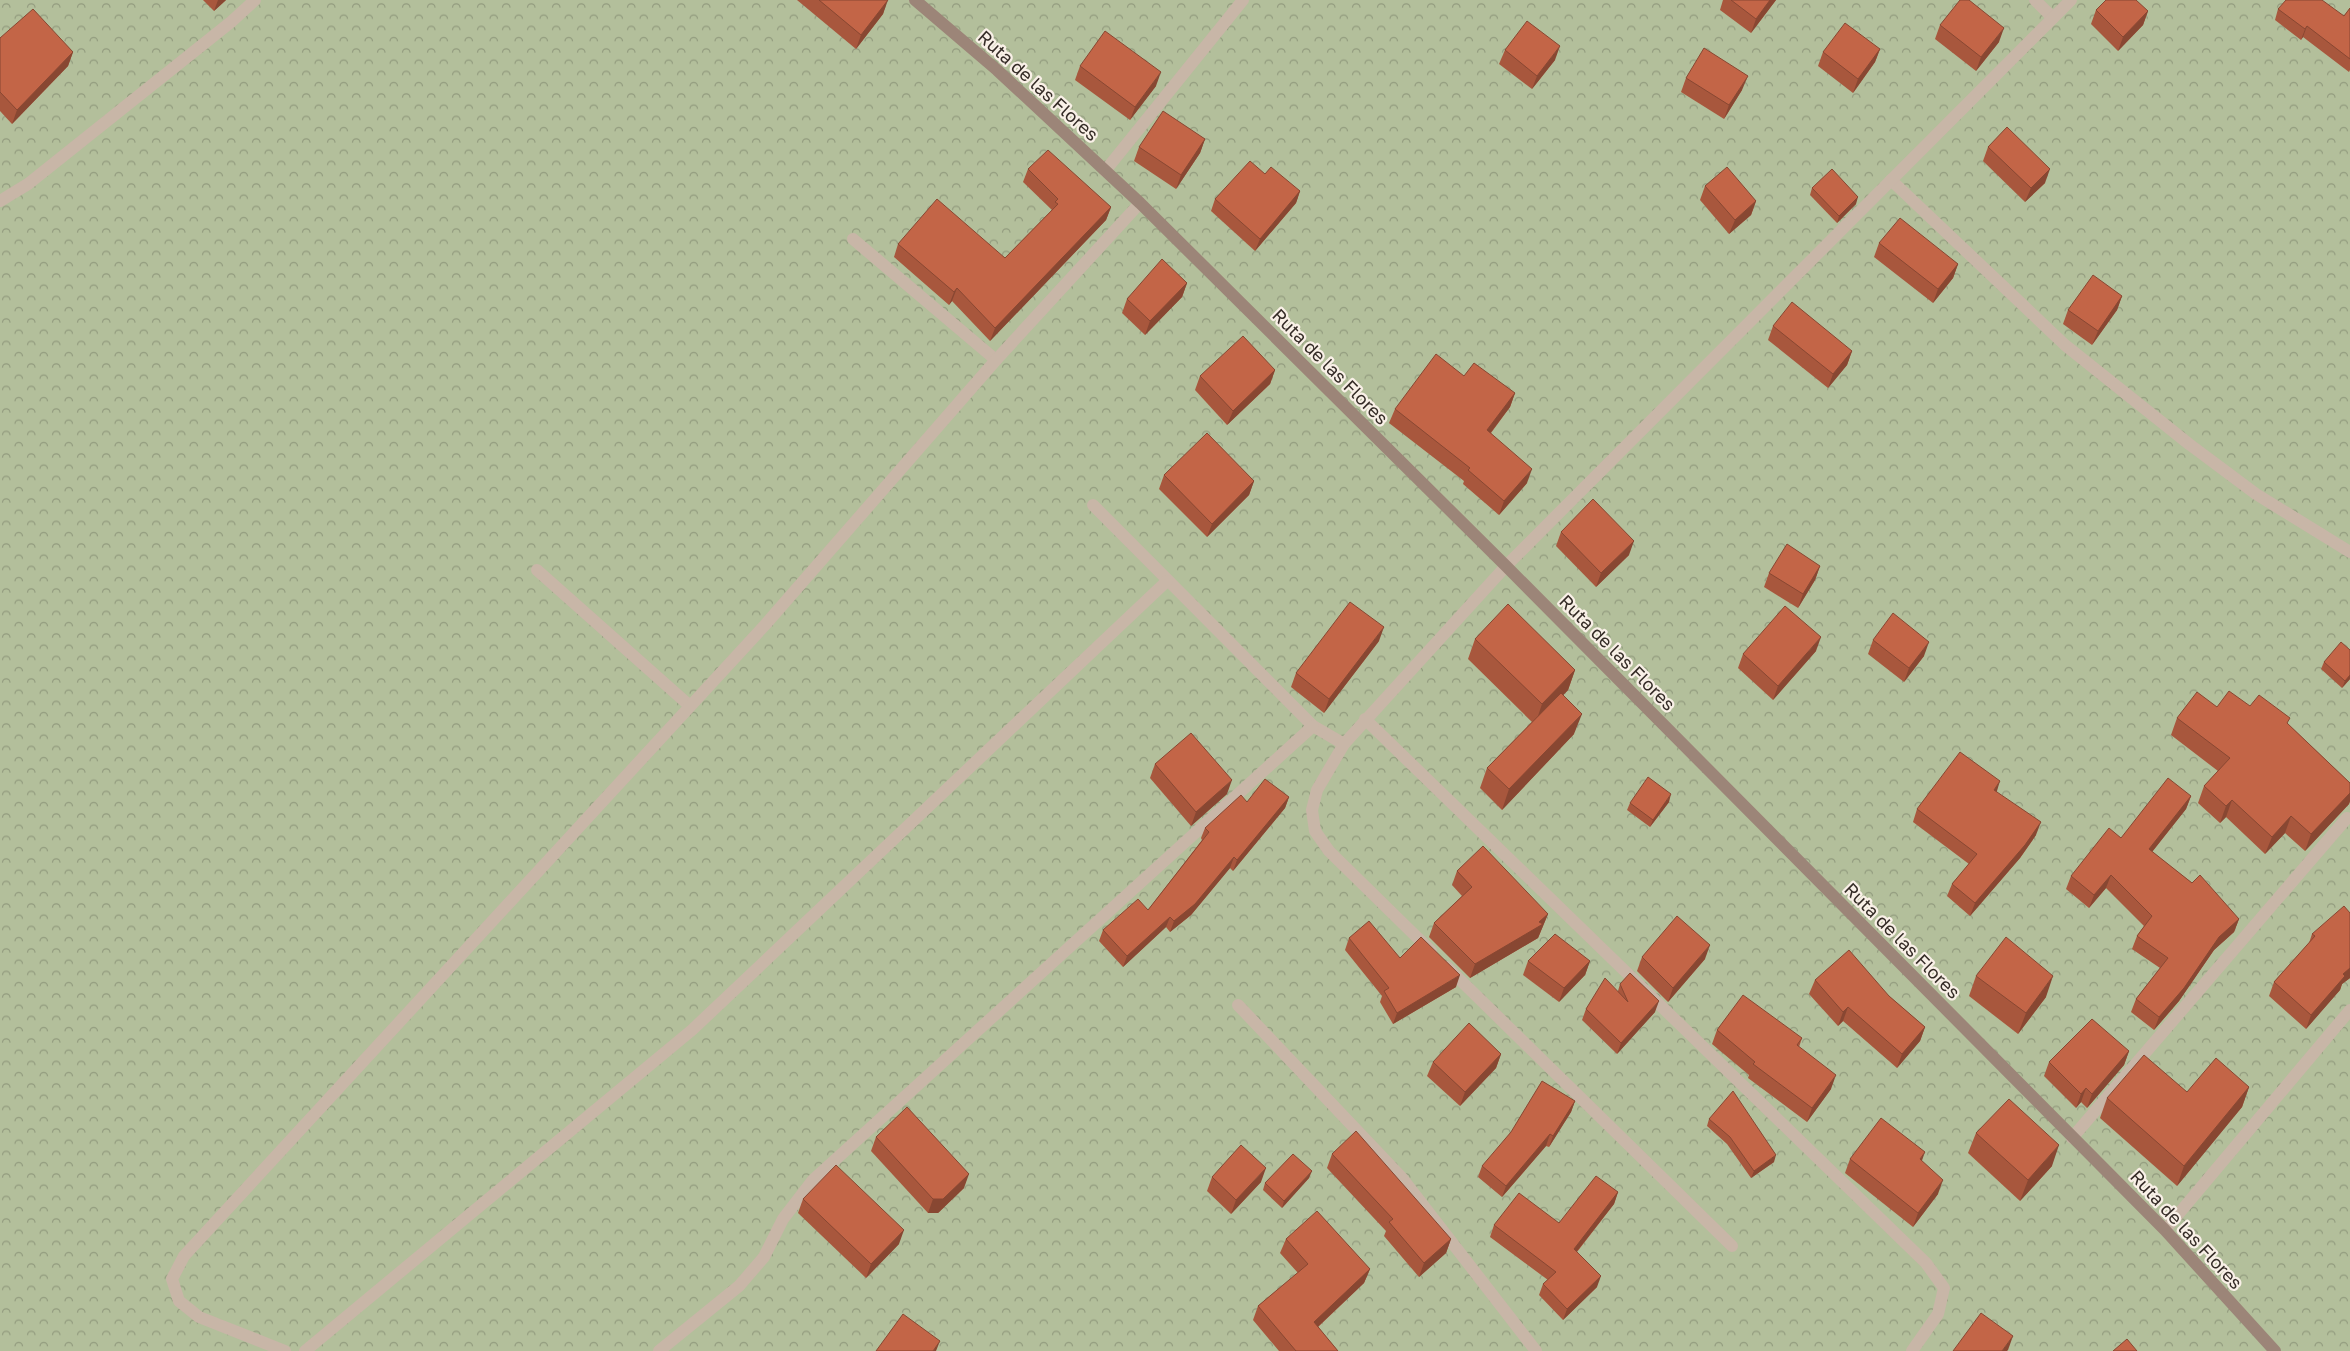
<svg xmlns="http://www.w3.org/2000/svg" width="2350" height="1351" viewBox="0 0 2350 1351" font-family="'Golos Text',sans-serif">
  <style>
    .forest { fill: url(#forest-crowns) }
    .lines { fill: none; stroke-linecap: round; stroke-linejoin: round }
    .street { stroke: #c8b6a7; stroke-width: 12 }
    .secondary { stroke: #9c8578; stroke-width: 12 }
    .wall { fill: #a8573d }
    .shaded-wall { fill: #884732 }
    .building { fill: #c36547; stroke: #884732 }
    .labels { text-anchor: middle; stroke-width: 4.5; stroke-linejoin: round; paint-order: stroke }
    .street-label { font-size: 18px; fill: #352c27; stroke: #f9f0e7 }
  </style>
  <defs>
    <pattern id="forest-crowns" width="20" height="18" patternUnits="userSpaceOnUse" patternTransform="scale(1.25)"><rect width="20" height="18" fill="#b3bf9b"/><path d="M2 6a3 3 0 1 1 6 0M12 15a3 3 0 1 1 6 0" fill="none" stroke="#929b7e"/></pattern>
  </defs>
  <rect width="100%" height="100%" fill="#f1e6da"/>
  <rect class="forest" x="0" y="0" width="2350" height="1351"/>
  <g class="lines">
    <g class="street">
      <path d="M2035 0 2053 18"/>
      <path d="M1105 171 1243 0"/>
      <path d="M1891 180 2065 345 2189 444 2256 494 2350 552"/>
      <path d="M0 201 28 184 231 22 255 0"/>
      <path d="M853 239 996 360"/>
      <path d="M1093 505 1313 726 1344 744"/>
      <path d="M537 570 690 706"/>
      <path d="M1365 719 1926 1263 1944 1288 1938 1314 1912 1351"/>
      <path d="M1431 951 1329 851 1315 831 1312 810 1317 790 1344 744 1506 566 2071 0"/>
      <path d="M1447 967 1732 1246"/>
      <path d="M1238 1005 1402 1178 1536 1351"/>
      <path d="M2072 1138 2347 818"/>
      <path d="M2165 1230 2350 1010"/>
      <path d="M285 1351 199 1317 179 1301 172 1279 184 1256 765 625 996 360 1140 203"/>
      <path d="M305 1351 692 1030 1167 581"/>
      <path d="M659 1351 739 1286 764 1257 783 1219 813 1180 1313 726"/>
    </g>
    <path class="secondary" d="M915 0 997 70 1140 203 1506 566 2165 1230 2275 1351"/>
  </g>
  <g class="wall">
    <path d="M203 0H226L214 11Z"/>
    <path d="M797 0H887L883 14 856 49Z"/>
    <path d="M1723 0H1776L1751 33 1720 10Z"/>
    <path d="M2350 8V70L2349 72 2303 37 2301 40 2275 20 2278 9 2344 16Z"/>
    <path d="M2096 10 2148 11 2143 25 2118 51 2091 24Z"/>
    <path d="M1940 25 1999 42 1976 71 1935 39Z"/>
    <path d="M0 38 73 52 68 66 12 124 0 111Z"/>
    <path d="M1880 49 1875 62 1853 93 1818 66 1823 52Z"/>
    <path d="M1505 50 1555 60 1532 89 1499 64Z"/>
    <path d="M1080 66 1156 86 1130 120 1075 80Z"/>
    <path d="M1686 78 1742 90 1724 119 1681 92Z"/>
    <path d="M1205 139 1200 153 1176 189 1134 161 1139 147Z"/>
    <path d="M1988 147 2045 183 2025 202 1983 161Z"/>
    <path d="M1028 169 1111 207 1106 220 990 341 952 301 949 305 894 257 898 244 1005 258 1052 210 1023 182Z"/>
    <path d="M1265 174 1300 191 1296 203 1255 251 1211 211 1215 199Z"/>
    <path d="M1705 186 1756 201 1751 215 1729 234 1700 200Z"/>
    <path d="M1812 188 1856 204 1837 223 1810 195Z"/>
    <path d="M1879 243 1958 264 1953 278 1933 303 1874 257Z"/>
    <path d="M1187 283 1182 297 1145 335 1122 313 1127 299Z"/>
    <path d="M2122 296 2117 310 2092 345 2063 324 2068 310Z"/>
    <path d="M1773 326 1852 351 1847 365 1828 388 1768 340Z"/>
    <path d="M1275 370 1270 384 1227 425 1195 390 1200 376Z"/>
    <path d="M1515 393 1510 407 1491 433 1527 483 1499 515 1463 484 1464 481 1389 423 1395 409Z"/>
    <path d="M1164 475 1254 481 1249 495 1207 537 1159 489Z"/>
    <path d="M1561 532 1629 555 1596 587 1556 546Z"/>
    <path d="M1820 566 1815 580 1798 608 1764 587 1769 573Z"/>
    <path d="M1475 639 1575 670 1568 690 1563 695 1574 734 1502 810 1480 788 1487 768 1532 722 1468 659Z"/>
    <path d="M1873 640 1924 656 1904 682 1868 654Z"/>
    <path d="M1379 641 1324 713 1291 687 1296 673Z"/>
    <path d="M2350 650V679L2342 688 2321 669 2324 662Z"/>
    <path d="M1816 651 1773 700 1738 668 1743 654Z"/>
    <path d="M2250 706 2288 724 2350 783V801L2349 804 2305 851 2285 833 2265 854 2226 817 2220 823 2198 803 2204 786 2218 771 2171 735 2177 718 2217 707Z"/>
    <path d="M1155 764 1227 794 1191 826 1150 778Z"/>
    <path d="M1996 792 2036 835 2020 858 1970 916 1947 896 1952 884 1969 864 1913 822 1917 809Z"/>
    <path d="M2191 796 2186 809 2152 852 2239 919 2234 932 2214 950 2179 1001 2154 1030 2131 1012 2136 999 2160 968 2132 949 2137 936 2144 926 2106 888 2089 908 2066 889 2071 876 2121 838Z"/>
    <path d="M1289 797 1285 808 1233 871 1230 868 1191 915 1170 932 1166 927 1123 967 1099 941 1103 930 1148 910 1202 840 1201 838 1205 828 1247 802Z"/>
    <path d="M1669 802 1650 827 1627 810 1630 803Z"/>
    <path d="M1457 871 1548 914 1538 938 1470 978 1429 937 1434 923 1462 896 1452 885Z"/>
    <path d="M2350 913V978L2342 984 2340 990 2306 1029 2269 996 2274 982 2309 943 2312 934Z"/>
    <path d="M1349 938 1400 958 1456 987 1393 1024 1380 1002 1382 996 1345 950Z"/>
    <path d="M1642 957 1705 959 1668 1002 1637 971Z"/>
    <path d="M1528 961H1590L1585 975 1559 1002 1523 975Z"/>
    <path d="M1976 976 2046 997 2018 1034 1969 996Z"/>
    <path d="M1815 980 1889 996 1925 1027 1920 1041 1897 1068 1843 1021 1838 1026 1809 994Z"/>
    <path d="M1620 984 1655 1012 1617 1054 1582 1020 1586 1009 1618 991Z"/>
    <path d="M1717 1030 1802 1038 1799 1047 1831 1089 1807 1122 1748 1078 1749 1075 1712 1044Z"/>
    <path d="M2129 1051 2124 1065 2087 1108 2081 1102 2076 1108 2044 1076 2049 1062Z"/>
    <path d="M1501 1054 1496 1068 1460 1106 1427 1076 1433 1062Z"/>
    <path d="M2249 1087 2242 1107 2177 1186 2100 1118 2107 1098Z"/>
    <path d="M1575 1101 1571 1112 1549 1147 1546 1146 1502 1197 1478 1177 1482 1166Z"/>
    <path d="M1709 1119 1774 1162 1751 1178 1727 1144 1707 1126Z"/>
    <path d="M1976 1133 2052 1166 2020 1201 1968 1153Z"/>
    <path d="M876 1137 964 1188 938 1213H928L871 1151Z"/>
    <path d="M1332 1154 1451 1239 1446 1253 1419 1277 1384 1236 1386 1231 1327 1168Z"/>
    <path d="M1850 1159 1922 1161 1938 1194 1913 1227 1845 1173Z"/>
    <path d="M1212 1177 1261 1182 1231 1214 1207 1191Z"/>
    <path d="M1309 1178 1282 1208 1263 1190 1265 1183Z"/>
    <path d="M1618 1192 1614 1204 1577 1252 1597 1287 1563 1320 1539 1295 1543 1284 1548 1280 1490 1237 1494 1225 1559 1223Z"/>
    <path d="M803 1199 899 1244 866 1278 798 1213Z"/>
    <path d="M1286 1239 1370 1269 1364 1283 1318 1327 1338 1351H1279L1253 1320 1258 1306 1298 1273 1280 1253Z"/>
  </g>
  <g class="shaded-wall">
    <path d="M218 0H226L214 11Z"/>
    <path d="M888 0 883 14 856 49 861 35Z"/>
    <path d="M1770 0H1776L1751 33 1756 19Z"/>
    <path d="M2148 11 2143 25 2118 51 2123 37Z"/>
    <path d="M2307 26 2303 37 2301 40 2305 29Z"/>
    <path d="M2004 28 1999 42 1976 71 1981 57Z"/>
    <path d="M1560 46 1555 60 1532 89 1537 76Z"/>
    <path d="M1880 49 1875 62 1853 93 1858 79Z"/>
    <path d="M73 52 68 66 12 124 17 110Z"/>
    <path d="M1161 72 1156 86 1130 120 1135 107Z"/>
    <path d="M1748 76 1742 90 1724 119 1729 105Z"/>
    <path d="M1205 139 1200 153 1176 189 1181 175Z"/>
    <path d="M2050 169 2045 183 2025 202 2031 188Z"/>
    <path d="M1300 191 1296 203 1255 251 1260 239Z"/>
    <path d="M1858 197 1856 204 1837 223 1839 216Z"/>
    <path d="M1756 201 1751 215 1729 234 1735 220Z"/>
    <path d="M1111 207 1106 220 990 341 995 328Z"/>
    <path d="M1958 264 1953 278 1933 303 1938 289Z"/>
    <path d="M1187 283 1182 297 1145 335 1150 321Z"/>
    <path d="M957 288 952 301 949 305 954 292Z"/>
    <path d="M2122 296 2117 310 2092 345 2098 331Z"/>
    <path d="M1852 351 1847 365 1828 388 1833 374Z"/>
    <path d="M1275 370 1270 384 1227 425 1233 411Z"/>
    <path d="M1515 393 1510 407 1482 444 1487 430Z"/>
    <path d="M1532 469 1527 483 1499 515 1504 501Z"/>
    <path d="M1254 481 1249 495 1207 537 1212 524Z"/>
    <path d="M1634 541 1629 555 1596 587 1601 573Z"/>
    <path d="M1820 566 1815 580 1798 608 1803 594Z"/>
    <path d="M1384 627 1379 641 1324 713 1329 699Z"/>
    <path d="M1821 637 1816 651 1773 700 1778 686Z"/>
    <path d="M1929 642 1924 656 1904 682 1909 668Z"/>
    <path d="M1575 670 1568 690 1535 725 1542 704Z"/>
    <path d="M2350 675V679L2342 688 2345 681Z"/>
    <path d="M1582 714 1574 734 1502 810 1509 789Z"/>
    <path d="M1232 780 1227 794 1191 826 1196 812Z"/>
    <path d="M2000 781 1996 794 1994 790Z"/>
    <path d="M2350 793V801L2349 804 2305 851 2311 834Z"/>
    <path d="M1671 794 1669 802 1650 827 1653 820Z"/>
    <path d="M2191 796 2186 809 2144 862 2149 849Z"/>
    <path d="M1289 797 1285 808 1233 871 1237 860Z"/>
    <path d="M2232 800 2226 817 2220 823 2226 806Z"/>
    <path d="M2291 816 2285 833 2265 854 2272 837Z"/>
    <path d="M2041 822 2036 835 2020 858 1970 916 1975 903Z"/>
    <path d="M1234 857 1230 868 1191 915 1170 932 1174 921Z"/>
    <path d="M2111 875 2106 888 2089 908 2094 895Z"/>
    <path d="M1548 914 1538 938 1470 978 1475 964 1539 922Z"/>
    <path d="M1170 917 1166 927 1123 967 1127 956Z"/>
    <path d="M2239 919 2234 932 2214 950 2179 1001 2154 1030 2159 1017 2219 937Z"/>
    <path d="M1710 945 1705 959 1668 1002 1673 988Z"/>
    <path d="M1590 961 1585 975 1559 1002 1564 988Z"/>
    <path d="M2350 968V978L2342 984 2340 990 2306 1029 2311 1015 2343 974Z"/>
    <path d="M1460 975 1456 987 1393 1024 1397 1013Z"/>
    <path d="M2053 976 2046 997 2018 1034 2026 1013Z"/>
    <path d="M1659 1001 1655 1012 1617 1054 1621 1043Z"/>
    <path d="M1848 1007 1843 1021 1838 1026 1843 1012Z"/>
    <path d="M1925 1027 1920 1041 1897 1068 1902 1054Z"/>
    <path d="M2129 1051 2124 1065 2087 1108 2092 1094Z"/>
    <path d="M1501 1054 1496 1068 1460 1106 1465 1092Z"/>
    <path d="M1836 1075 1831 1089 1807 1122 1812 1108Z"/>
    <path d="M2249 1087 2242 1107 2177 1186 2184 1166Z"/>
    <path d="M2086 1088 2081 1102 2076 1108 2081 1094Z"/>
    <path d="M1575 1101 1571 1112 1549 1147 1553 1136Z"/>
    <path d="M1550 1134 1546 1146 1502 1197 1506 1186Z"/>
    <path d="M2059 1145 2052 1166 2020 1201 2028 1180Z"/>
    <path d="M1925 1152 1920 1166V1159Z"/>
    <path d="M1776 1155 1774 1162 1751 1178 1754 1171Z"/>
    <path d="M1266 1168 1261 1182 1231 1214 1236 1200Z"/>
    <path d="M1312 1171 1309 1178 1282 1208 1284 1201Z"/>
    <path d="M969 1174 964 1188 938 1213H928L933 1199Z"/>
    <path d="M1943 1180 1938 1194 1913 1227 1918 1213Z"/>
    <path d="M1618 1192 1614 1204 1570 1260 1574 1249Z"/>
    <path d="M904 1230 899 1244 866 1278 871 1264Z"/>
    <path d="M1451 1239 1446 1253 1419 1277 1424 1263Z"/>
    <path d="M1370 1269 1364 1283 1308 1336 1314 1322Z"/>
    <path d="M1601 1276 1597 1287 1563 1320 1567 1309Z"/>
    <path d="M2013 1336 2008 1350 2007 1351H2002Z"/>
    <path d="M940 1341 936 1351H933Z"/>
  </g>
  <g class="building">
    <path d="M819 0H888L861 35Z"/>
    <path d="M1731 0H1770L1756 19Z"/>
    <path d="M1960 0H1969L2004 28 1981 57 1940 25Z"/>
    <path d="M2106 0H2136L2148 11 2123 37 2096 10Z"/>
    <path d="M2286 0H2322L2344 16 2350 8V59L2307 26 2305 29 2278 9Z"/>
    <path d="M33 9 73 52 17 110 0 92V38Z"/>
    <path d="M1527 21 1560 46 1537 76 1505 50Z"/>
    <path d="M1845 23 1880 49 1858 79 1823 52Z"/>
    <path d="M1105 31 1161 72 1135 107 1080 66Z"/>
    <path d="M1704 48 1748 76 1729 105 1686 78Z"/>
    <path d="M1163 111 1205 139 1181 175 1139 147Z"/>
    <path d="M2007 127 2050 169 2031 188 1988 147Z"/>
    <path d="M1048 150 1111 207 995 328 957 288 954 292 898 244 937 199 1005 258 1058 204 1055 202 1058 199 1028 169Z"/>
    <path d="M1250 161 1265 174 1271 167 1300 191 1260 239 1215 199Z"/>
    <path d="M1727 167 1756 201 1735 220 1705 186Z"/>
    <path d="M1832 169 1858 197 1839 216 1812 188Z"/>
    <path d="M1900 218 1958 264 1938 289 1879 243Z"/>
    <path d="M1162 259 1187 283 1150 321 1127 299Z"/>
    <path d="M2093 275 2122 296 2098 331 2068 310Z"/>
    <path d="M1792 302 1852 351 1833 374 1773 326Z"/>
    <path d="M1243 336 1275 370 1233 411 1200 376Z"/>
    <path d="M1436 354 1464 376 1474 363 1515 393 1487 430 1532 469 1504 501 1468 470 1470 468 1395 409Z"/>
    <path d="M1207 433 1254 481 1212 524 1164 475Z"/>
    <path d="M1593 499 1634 541 1601 573 1561 532Z"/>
    <path d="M1787 544 1820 566 1803 594 1769 573Z"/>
    <path d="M1350 602 1384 627 1329 699 1296 673Z"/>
    <path d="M1508 604 1575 670 1542 704 1475 639Z"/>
    <path d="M1785 606 1821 637 1778 686 1743 654Z"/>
    <path d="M1893 613 1929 642 1909 668 1873 640Z"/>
    <path d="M2341 642 2350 650V675L2345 681 2324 662Z"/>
    <path d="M2229 691 2250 706 2259 695 2290 718 2287 723 2350 783V793L2311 834 2291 816 2272 837 2232 800 2226 806 2204 786 2230 758 2177 718 2197 692 2217 707Z"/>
    <path d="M1561 693 1582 714 1509 789 1487 768Z"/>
    <path d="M1191 733 1232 780 1196 812 1155 764Z"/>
    <path d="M1960 752 2000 781 1994 790 2041 822 2025 845 1975 903 1952 884 1977 854 1917 809Z"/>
    <path d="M1648 777 1671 794 1653 820 1630 803Z"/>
    <path d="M2168 778 2191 796 2149 849 2192 883 2200 875 2239 919 2219 937 2184 988 2159 1017 2136 999 2168 958 2137 936 2152 916 2111 875 2094 895 2071 876 2109 828 2121 838Z"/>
    <path d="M1265 779 1289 797 1237 860 1234 857 1195 904 1174 921 1170 917 1127 956 1103 930 1138 899 1148 910 1209 832 1205 828 1241 795 1247 802Z"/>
    <path d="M1483 846 1548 914 1539 922 1543 924 1475 964 1434 923 1472 887 1457 871Z"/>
    <path d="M2344 906 2350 913V968L2343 974 2345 976 2311 1015 2274 982 2315 936 2312 934Z"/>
    <path d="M1677 916 1710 945 1673 988 1642 957Z"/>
    <path d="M1369 921 1400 958 1421 937 1460 975 1397 1013 1384 991 1389 988 1349 938Z"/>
    <path d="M1555 934 1590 961 1564 988 1528 961Z"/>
    <path d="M2006 937 2053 976 2026 1013 1976 976Z"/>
    <path d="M1849 950 1889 996 1925 1027 1902 1054 1848 1007 1843 1012 1815 980Z"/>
    <path d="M1630 973 1659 1001 1621 1043 1586 1009 1605 978 1628 1002 1620 984Z"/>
    <path d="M1743 995 1802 1038 1797 1045 1836 1075 1812 1108 1753 1064 1755 1062 1717 1030Z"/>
    <path d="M2092 1019 2129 1051 2092 1094 2086 1088 2081 1094 2049 1062Z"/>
    <path d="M1469 1023 1501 1054 1465 1092 1433 1062Z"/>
    <path d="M2144 1055 2187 1092 2216 1058 2249 1087 2184 1166 2107 1098Z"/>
    <path d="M1542 1081 1575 1101 1553 1136 1550 1134 1506 1186 1482 1166 1511 1132Z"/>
    <path d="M1733 1091 1776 1155 1754 1171 1730 1137 1709 1119Z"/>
    <path d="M2009 1099 2059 1145 2028 1180 1976 1133Z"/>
    <path d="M907 1107 969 1174 943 1199H933L876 1137Z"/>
    <path d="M1881 1118 1925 1152 1920 1159 1943 1180 1918 1213 1850 1159Z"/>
    <path d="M1356 1131 1451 1239 1424 1263 1389 1222 1393 1219 1332 1154Z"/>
    <path d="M1241 1145 1266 1168 1236 1200 1212 1177Z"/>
    <path d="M1293 1154 1312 1171 1284 1201 1265 1183Z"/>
    <path d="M836 1165 904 1230 871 1264 803 1199Z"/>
    <path d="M1596 1176 1618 1192 1574 1249 1601 1276 1567 1309 1543 1284 1556 1272 1494 1225 1519 1193 1559 1223Z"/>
    <path d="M1317 1211 1370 1269 1314 1322 1338 1351H1296L1258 1306 1308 1264 1286 1239Z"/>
    <path d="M1981 1313 2013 1336 2002 1351H1953Z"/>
    <path d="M903 1314 940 1341 933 1351H876Z"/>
    <path d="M2127 1339 2137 1351H2113Z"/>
  </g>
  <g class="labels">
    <g class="street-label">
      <text transform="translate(1038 86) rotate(42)" y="6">Ruta de las Flores</text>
      <text transform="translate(1330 367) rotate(45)" y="6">Ruta de las Flores</text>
      <text transform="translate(1617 653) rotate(45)" y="6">Ruta de las Flores</text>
      <text transform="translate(1902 941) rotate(45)" y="6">Ruta de las Flores</text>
      <text transform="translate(2186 1230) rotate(47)" y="6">Ruta de las Flores</text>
    </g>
  </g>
</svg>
